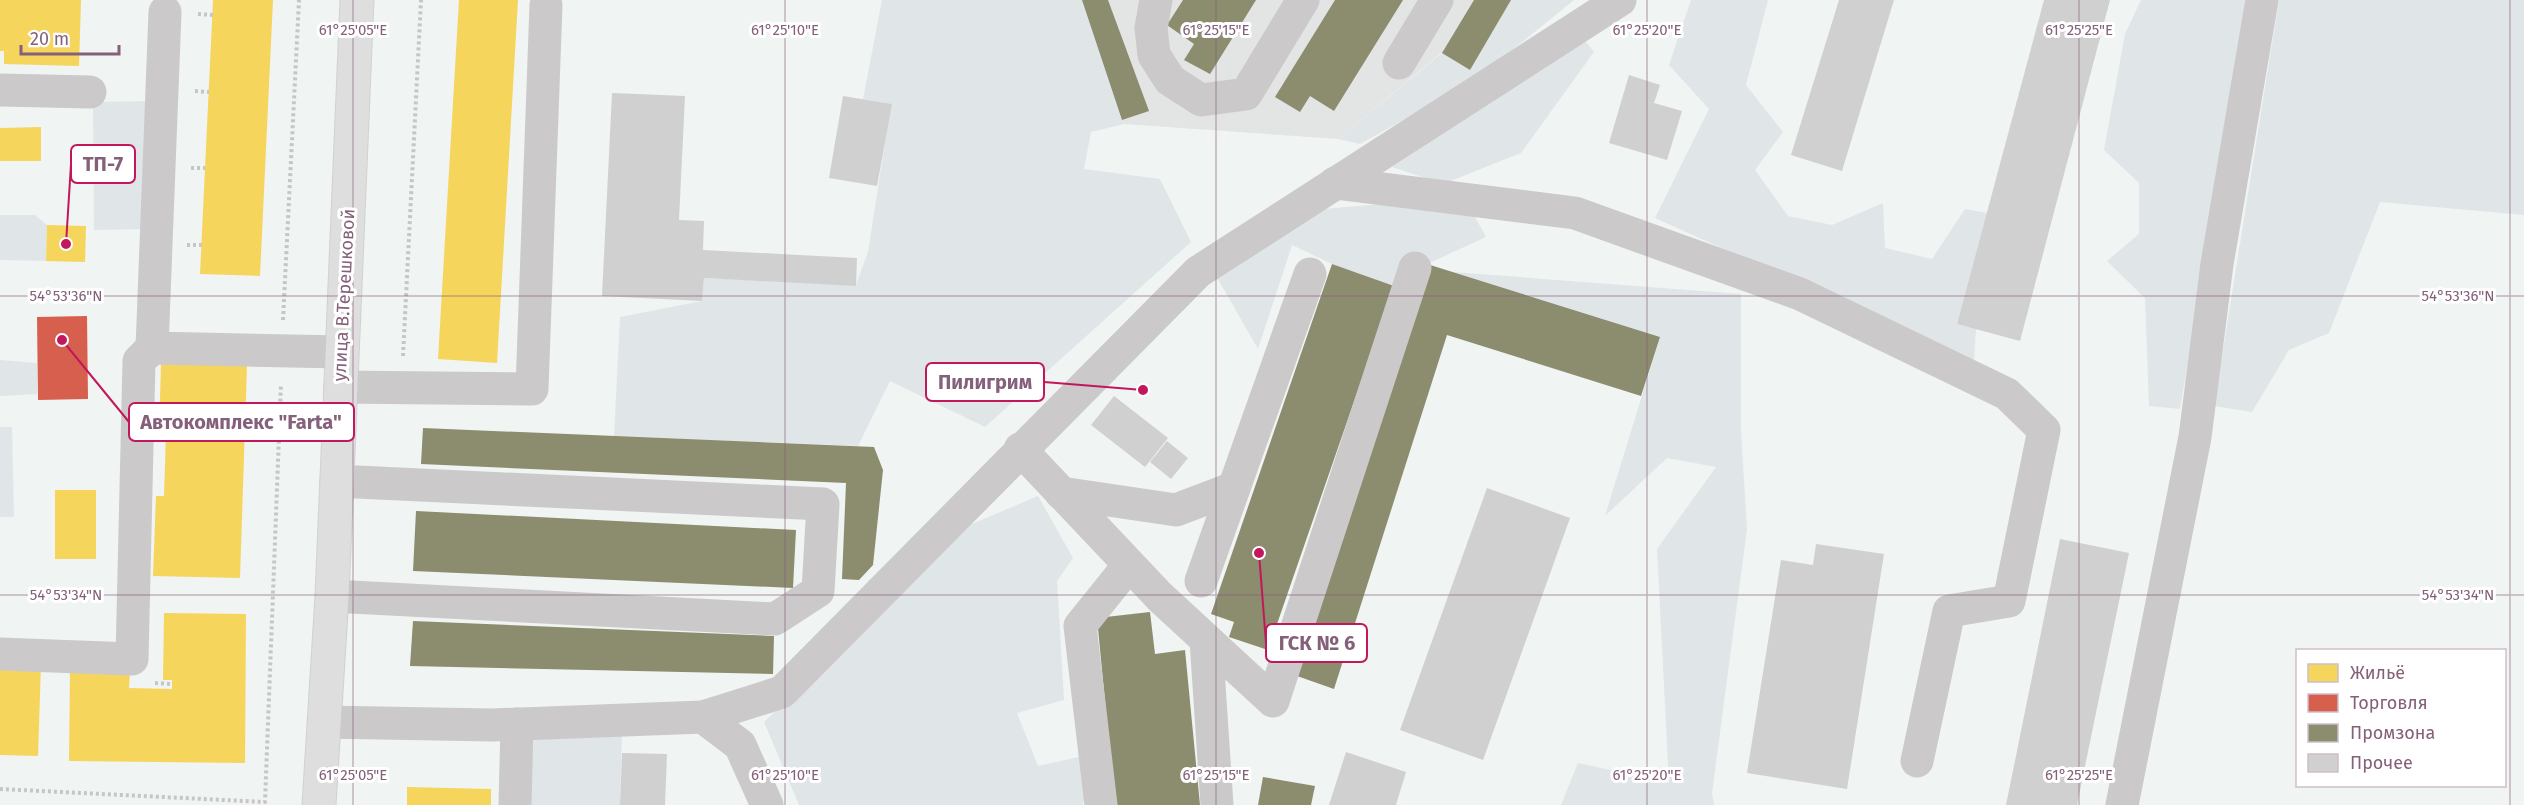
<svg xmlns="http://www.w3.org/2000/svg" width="2524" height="805" viewBox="0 0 2524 805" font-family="'Fira Sans',sans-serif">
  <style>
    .built { fill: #e3e4e4 }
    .green { fill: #e0e5e8 }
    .homes { fill: #f6d55c }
    .shops { fill: #d6604d }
    .industry { fill: #8c8c6e }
    .building { fill: #d1d0d1 }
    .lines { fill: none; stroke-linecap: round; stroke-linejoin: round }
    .major-casing { stroke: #d1d1d2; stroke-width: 35 }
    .path { stroke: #c7c6c7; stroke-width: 4; stroke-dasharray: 3 3; stroke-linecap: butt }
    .minor { stroke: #cbc9ca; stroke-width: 33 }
    .major { stroke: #dededf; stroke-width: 33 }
    .ticks { fill: none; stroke: #84607a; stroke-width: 1.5; stroke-opacity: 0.45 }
    .labels { text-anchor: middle; stroke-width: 6; stroke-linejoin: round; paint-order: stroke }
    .street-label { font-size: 18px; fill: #84607a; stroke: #fff }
    .ticks-label { font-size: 15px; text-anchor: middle; fill: #84607a; stroke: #fff; stroke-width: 6; stroke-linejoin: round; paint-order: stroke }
    .leader { fill: none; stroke: #c2185b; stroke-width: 2 }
    .callout-dot { fill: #c2185b; stroke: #fff; stroke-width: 2 }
    .callout { fill: #fff; stroke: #c2185b; stroke-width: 2 }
    .callout-label { font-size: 20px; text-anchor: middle; font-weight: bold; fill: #84607a }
  </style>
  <rect width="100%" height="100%" fill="#f0f4f3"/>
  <path class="built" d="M1082 0H1511L1470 70 1441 53 1338 139 1124 124Z"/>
  <g class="green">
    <path d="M882 0H1082L1124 124 1091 132 1084 169 1160 179 1191 242 985 427 890 381 858 446 614 436 620 317 702 301 704 278 856 285 868 252 891 104 863 99Z"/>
    <path d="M1511 0H1574L1474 81 1360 144 1338 139 1442 53 1470 70Z"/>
    <path d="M1691 0H1768L1746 85 1783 132 1755 170 1788 216 1832 225 1883 203 1885 248 1932 259 1965 209 1987 213 1957 324 1976 329 1974 362 1655 218 1709 109 1669 65Z"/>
    <path d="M2141 0H2250L2180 409 2149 406 2145 298 2107 261 2139 234V183L2104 150 2125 34Z"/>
    <path d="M2279 0H2524V215L2380 202 2329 333 2289 350 2252 412 2214 406Z"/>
    <path d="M1584 39 1594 52 1521 153 1443 184 1392 167Z"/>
    <path d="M151 101 152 229 94 230 93 102Z"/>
    <path d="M1406 202 1473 213 1486 237 1427 264 1394 286 1332 264 1292 245 1258 349 1215 274 1323 209Z"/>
    <path d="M0 215H35L47 225 46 261 0 260Z"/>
    <path d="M1453 272 1741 294V431L1747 529 1712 793 1714 805H1561L1578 763 1669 783 1657 549 1716 467 1667 458 1605 516 1660 337Z"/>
    <path d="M0 360 37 363V394L0 396Z"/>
    <path d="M0 427H12L14 517H0Z"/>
    <path d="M1038 496 1073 558 1057 581 1064 700 1017 713 1038 766 1092 754 1083 805H799L764 722 972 524Z"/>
    <path d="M622 731 620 805H528V734Z"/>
  </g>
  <g class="homes">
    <path d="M0 0H81L79 66 4 64V51H0Z"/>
    <path d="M213 0H273L260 276 200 274Z"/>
    <path d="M459 0H518L497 363 438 359Z"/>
    <path d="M41 127V161H0V128Z"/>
    <path d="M47 225 86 226 85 262 46 261Z"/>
    <path d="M161 363 247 365 240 578 153 576 156 496H164L166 434H159Z"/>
    <rect x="55" y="490" width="41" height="69"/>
    <path d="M164 613 246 614 245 763 69 761 70 670 130 671 129 688 172 689V680H163Z"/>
    <path d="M0 663 41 664 38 756 0 755Z"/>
    <path d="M407 787 491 789V805H407Z"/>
  </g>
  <path class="shops" d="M87 316 88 399 38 400 37 317Z"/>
  <g class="industry">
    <path d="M1082 0H1108L1149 111 1122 120Z"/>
    <path d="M1183 0H1256L1210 74 1184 60 1194 44 1167 25Z"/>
    <path d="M1335 0H1403L1334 111 1310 96 1300 112 1275 97Z"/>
    <path d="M1474 0H1511L1470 70 1442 53Z"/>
    <path d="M1332 264 1394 286 1268 650 1229 637 1234 622 1211 614Z"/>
    <path d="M1427 264 1660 337 1641 396 1447 335 1334 689 1297 676Z"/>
    <path d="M423 428 874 447 883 470 873 565 859 580 842 579 846 483 421 464Z"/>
    <path d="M416 511 796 530 793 588 413 571Z"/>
    <path d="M1150 612 1155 654 1185 650 1200 805H1115L1097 618Z"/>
    <path d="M413 621 774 636 773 674 410 666Z"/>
    <path d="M1263 777 1315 786 1311 805H1258Z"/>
  </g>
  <g class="building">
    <path d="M1839 0H1894L1842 171 1791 155Z"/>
    <path d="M2044 0H2110L2020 341 1957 324Z"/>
    <path d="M1629 75 1660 85 1654 103 1682 111 1667 160 1609 143Z"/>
    <path d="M612 93 685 96 679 220 704 221 703 250 857 258 856 286 704 278 702 301 602 296Z"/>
    <path d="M843 96 892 104 877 186 829 178Z"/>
    <path d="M1114 396 1168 438 1145 467 1091 425Z"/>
    <path d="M1167 441 1188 458 1171 479 1150 462Z"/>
    <path d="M1487 488 1570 518 1483 760 1400 730Z"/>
    <path d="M2060 539 2129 553 2077 805H2006Z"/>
    <path d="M1816 544 1884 554 1847 789 1747 773 1781 560 1813 565Z"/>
    <path d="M1346 752 1406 772 1396 805H1329Z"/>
    <path d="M622 753 667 754 665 805H620Z"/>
  </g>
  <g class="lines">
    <defs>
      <path id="major" d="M319 805 332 596 357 0"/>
    </defs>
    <use href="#major" class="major-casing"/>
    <g class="path">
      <path d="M198 14 213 15"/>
      <path d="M195 91 209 92"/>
      <path d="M191 168H205"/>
      <path d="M187 245H202"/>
      <path d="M283 320 299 0"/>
      <path d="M403 356 421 0"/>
      <path d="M155 683 172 684"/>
      <path d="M0 789 265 802 281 384"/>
    </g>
    <g class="minor">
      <path d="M1156 0 1151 28 1154 55 1170 80 1201 100 1246 94 1303 0"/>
      <path d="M165 12 152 348 341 352"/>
      <path d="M1399 63 1437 0"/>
      <path d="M0 90 90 92"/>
      <path d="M1335 183 1575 213 1800 294 2007 394 2044 430 2009 601 1949 611 1917 761"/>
      <path d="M340 387 532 389 546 5"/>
      <path d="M1020 449 1160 597 1273 701 1415 268"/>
      <path d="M1061 493 1176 510 1234 488 1310 274"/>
      <path d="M1201 581 1234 488"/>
      <path d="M332 596 775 619 818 591 823 504 336 481"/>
      <path d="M1206 640 1217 805"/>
      <path d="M0 654 132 659 139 361 152 348"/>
      <path d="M703 717 782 692 1198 272 1620 0"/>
      <path d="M324 722 492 725 703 717 740 745 767 805"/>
      <path d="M515 805 517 724"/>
      <path d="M1101 805 1080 626 1129 565"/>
      <path d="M2122 805 2195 437 2217 264 2262 0"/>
    </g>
    <use href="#major" class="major"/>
  </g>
  <path class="ticks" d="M353 0V805M785 0V805M1216 0V805M1647 0V805M2079 0V805M2510 0V805M0 296H2524M0 595H2524"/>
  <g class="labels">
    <g class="street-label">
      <text transform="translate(344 295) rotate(-87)" y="6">улица В.Терешковой</text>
    </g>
  </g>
  <g class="ticks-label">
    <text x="353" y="35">61°25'05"E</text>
    <text x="785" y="35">61°25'10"E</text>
    <text x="1216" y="35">61°25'15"E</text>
    <text x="1647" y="35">61°25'20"E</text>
    <text x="2079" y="35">61°25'25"E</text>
    <text x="66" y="301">54°53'36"N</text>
    <text x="2458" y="301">54°53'36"N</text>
    <text x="66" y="600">54°53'34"N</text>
    <text x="2458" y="600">54°53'34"N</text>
    <text x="353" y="780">61°25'05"E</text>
    <text x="785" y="780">61°25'10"E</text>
    <text x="1216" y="780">61°25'15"E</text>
    <text x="1647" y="780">61°25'20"E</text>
    <text x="2079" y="780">61°25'25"E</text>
  </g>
  <path class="leader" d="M66 244L71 164M1143 390L1044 382M62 340L129 422M1259 553L1266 643"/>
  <g class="callout-dot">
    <circle cx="66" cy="244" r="6"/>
    <circle cx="1143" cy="390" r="6"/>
    <circle cx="62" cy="340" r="6"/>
    <circle cx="1259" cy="553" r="6"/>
  </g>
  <g class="callout">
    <rect x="71" y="145" width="64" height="38" rx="6"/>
    <rect x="926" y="363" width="118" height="38" rx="6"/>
    <rect x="129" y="403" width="225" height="38" rx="6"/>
    <rect x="1266" y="624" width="101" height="38" rx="6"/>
  </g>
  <g class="callout-label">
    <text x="103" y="171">ТП-7</text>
    <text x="985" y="389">Пилигрим</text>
    <text x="241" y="429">Автокомплекс "Farta"</text>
    <text x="1317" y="650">ГСК № 6</text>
  </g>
  <rect x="2296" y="649" width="210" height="138" fill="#ffffff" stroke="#cebfca" stroke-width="1.5"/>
  <rect x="2308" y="664" width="30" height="18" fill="#f6d55c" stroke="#cebfca" stroke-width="1.5"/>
  <text x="2350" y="679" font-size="18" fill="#84607a">Жильё</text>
  <rect x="2308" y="694" width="30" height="18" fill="#d6604d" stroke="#cebfca" stroke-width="1.5"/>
  <text x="2350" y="709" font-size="18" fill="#84607a">Торговля</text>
  <rect x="2308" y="724" width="30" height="18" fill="#8c8c6e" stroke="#cebfca" stroke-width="1.5"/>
  <text x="2350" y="739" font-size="18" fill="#84607a">Промзона</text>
  <rect x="2308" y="754" width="30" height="18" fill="#d1d0d1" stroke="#cebfca" stroke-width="1.5"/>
  <text x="2350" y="769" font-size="18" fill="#84607a">Прочее</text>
  <path d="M21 45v9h98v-9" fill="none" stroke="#84607a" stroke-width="3"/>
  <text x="30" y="45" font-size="18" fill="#84607a" stroke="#ffffff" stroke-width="4.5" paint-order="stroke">20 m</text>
</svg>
